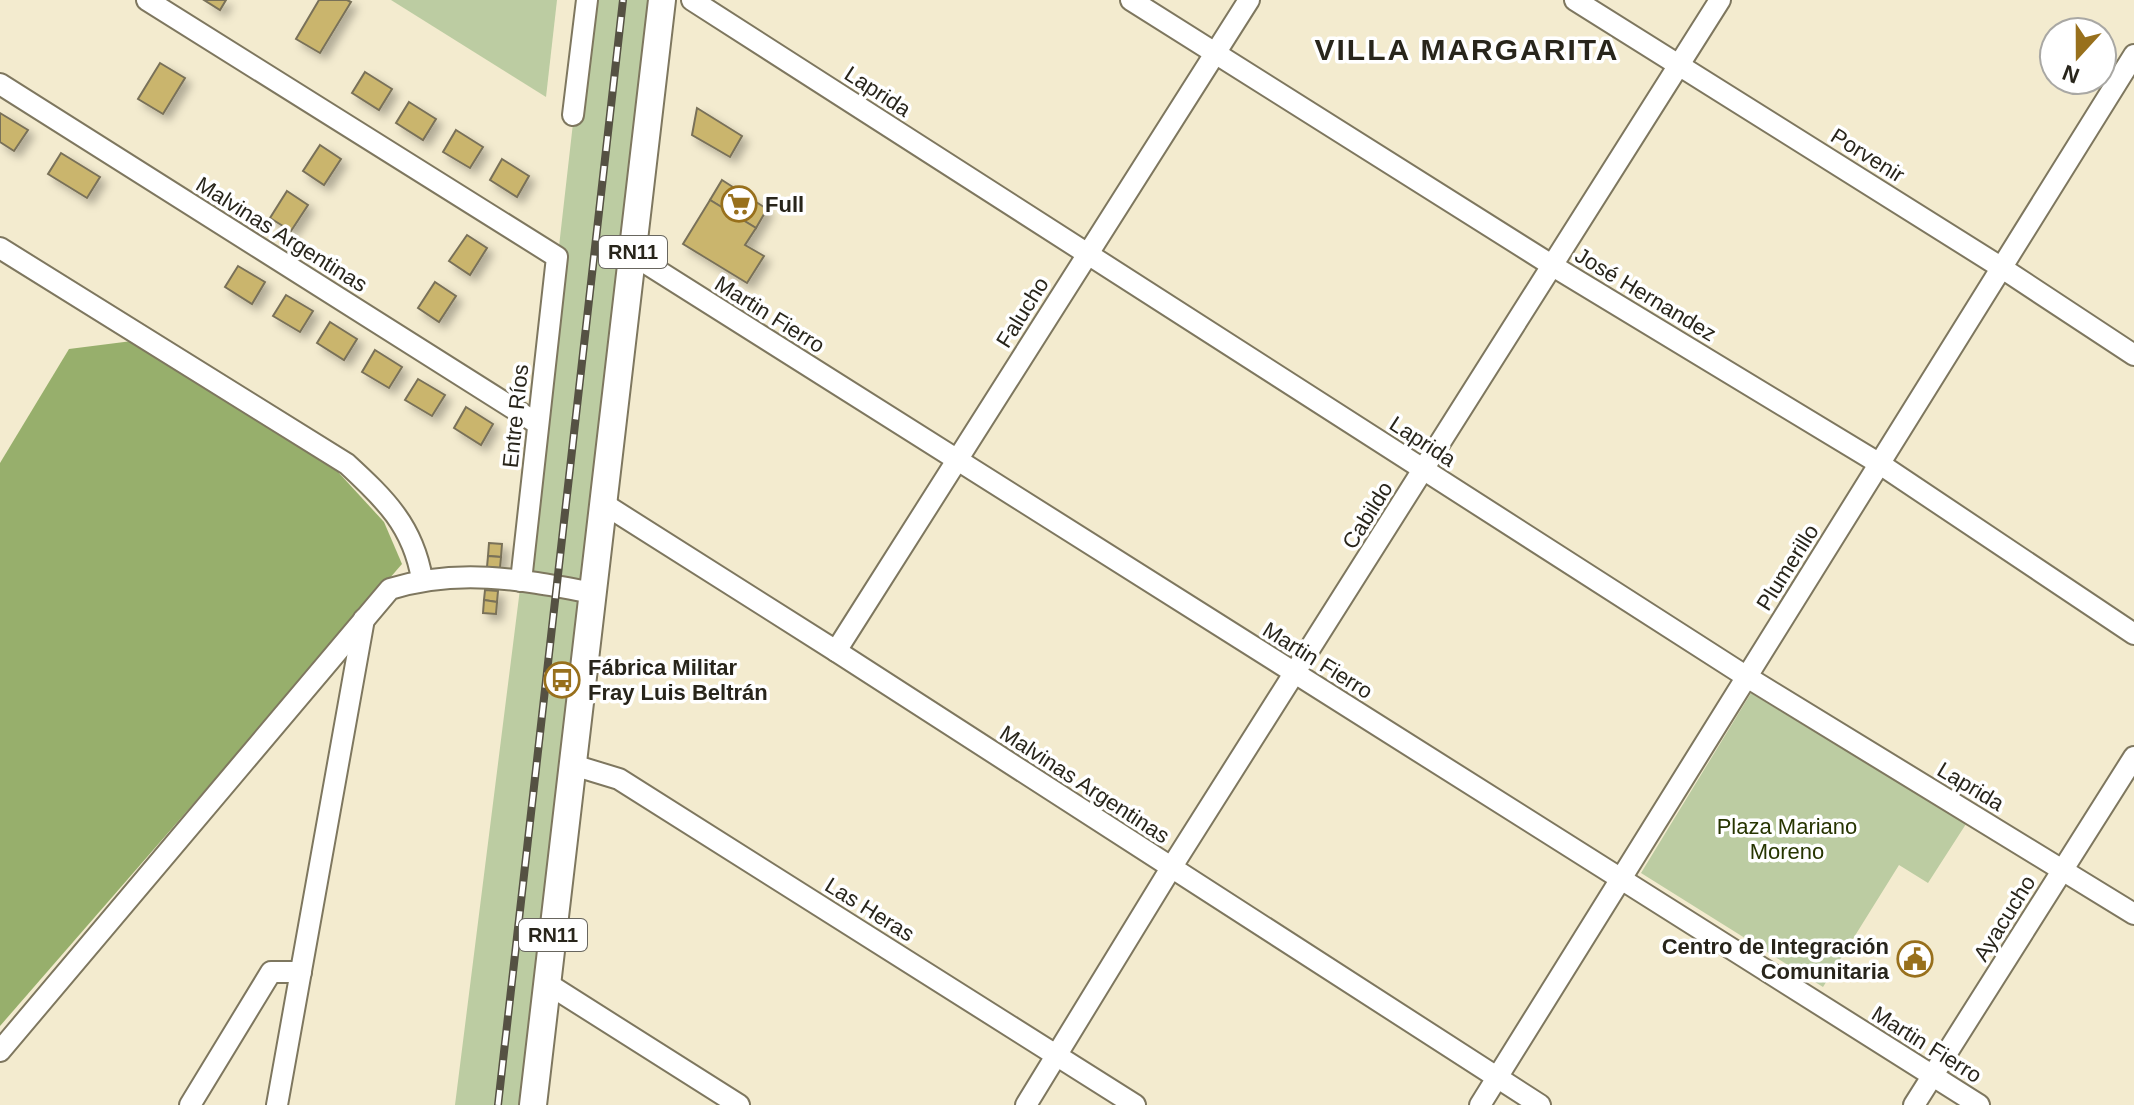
<svg xmlns="http://www.w3.org/2000/svg" width="2134" height="1105" viewBox="0 0 2134 1105" font-family="Helvetica,sans-serif">
  <style>
    .green { fill: #bccca2 }
    .forest { fill: #97af6c }
    .building { fill: #cab56d; stroke: #797159; stroke-width: 2; filter: url(#shadow) }
    .lines { fill: none; stroke-linecap: round; stroke-linejoin: round }
    .minor-casing { stroke: #7e775f; stroke-width: 24 }
    .major-casing { stroke: #7e775f; stroke-width: 30 }
    .minor { stroke: #fff; stroke-width: 20 }
    .major { stroke: #fff; stroke-width: 26 }
    .rail-casing { stroke: #555143; stroke-width: 8 }
    .rail { stroke: #fff; stroke-width: 5; stroke-dasharray: 15; stroke-linecap: butt }
    .labels { text-anchor: middle; stroke-width: 7; stroke-linejoin: round; paint-order: stroke }
    .shield { fill: #fff; stroke: #68665f; stroke-width: 2 }
    .shield-label { font-size: 20px; font-weight: bold; fill: #28251b }
    .street-label { font-size: 22px; fill: #28251b; stroke: #fff }
    .poi-label { font-size: 22px; font-weight: bold; fill: #28251b; stroke: #fff; text-anchor: start }
    .park-label { font-size: 22px; fill: #273501; stroke: #fff }
    .district-label { font-size: 30px; font-weight: bold; letter-spacing: 2px; fill: #28251b; stroke: #fff }
  </style>
  <defs>
    <filter id="shadow"><feDropShadow dx="6" dy="6" stdDeviation="4" flood-color="#0004"/></filter>
  </defs>
  <rect width="100%" height="100%" fill="#f3ebcf"/>
  <g class="green">
    <path d="M391 0H557L546 97Z"/>
    <path d="M587 0H662L533 1105H455L521 581Z"/>
    <path d="M1751 693 1966 824 1928 883 1899 865 1823 987 1641 873Z"/>
  </g>
  <path class="forest" d="M132 341 338 472 384 522 402 564 0 1026V463L69 349Z"/>
  <g class="building">
    <path d="M204 0H226L220 10Z"/>
    <path d="M319 0H347L351 2 320 53 296 39Z"/>
    <path d="M160 63 185 78 163 114 138 99Z"/>
    <path d="M365 72 392 89 379 110 352 93Z"/>
    <path d="M409 102 436 119 423 140 396 123Z"/>
    <path d="M697 108 742 136 730 157 692 135Z"/>
    <path d="M0 113 28 130 14 151 0 142Z"/>
    <path d="M456 130 483 147 470 168 443 152Z"/>
    <path d="M320 145 341 159 324 185 303 171Z"/>
    <path d="M61 153 100 177 87 198 48 174Z"/>
    <path d="M502 159 529 176 517 197 490 180Z"/>
    <path d="M722 180 767 209 756 228 710 200Z"/>
    <path d="M287 191 308 205 291 231 270 218Z"/>
    <path d="M710 200 756 228 745 245 764 256 747 283 683 244Z"/>
    <path d="M467 235 487 248 470 275 449 261Z"/>
    <path d="M238 266 265 282 252 304 225 287Z"/>
    <path d="M435 282 456 296 439 322 418 308Z"/>
    <path d="M286 295 313 311 300 332 273 316Z"/>
    <path d="M330 322 357 339 344 360 317 343Z"/>
    <path d="M375 350 402 367 389 388 362 372Z"/>
    <path d="M418 379 445 395 432 416 405 400Z"/>
    <path d="M466 407 493 424 481 445 454 428Z"/>
    <path d="M489 543 502 544 501 557 488 556Z"/>
    <path d="M488 556 501 557 500 568 487 567Z"/>
    <path d="M485 590 498 591 497 602 484 600Z"/>
    <path d="M484 600 497 602 496 614 483 613Z"/>
  </g>
  <g class="lines">
    <defs>
      <g id="minor">
        <path d="M147 0 557 257 521 581"/>
        <path d="M692 0 1747 677 2134 914"/>
        <path d="M1131 0 1553 266 1880 464 2134 634"/>
        <path d="M1575 0 2002 268 2134 355"/>
        <path d="M0 84 538 424"/>
        <path d="M573 115 587 0"/>
        <path d="M0 248 347 464C385 499 413 526 422 579"/>
        <path d="M633 255 1979 1105"/>
        <path d="M604 504 836 651 1540 1105"/>
        <path d="M836 651 1249 0"/>
        <path d="M573 765 619 779 1135 1105"/>
        <path d="M548 984 739 1105"/>
        <path d="M0 1051 390 589C460 567 523 580 593 593"/>
        <path d="M190 1105 271 972H301"/>
        <path d="M277 1105 364 619"/>
        <path d="M1026 1105 1171 868 1720 0"/>
        <path d="M1480 1105 2134 55"/>
        <path d="M1914 1105 2134 757"/>
      </g>
      <path id="major" d="M533 1105 662 0"/>
    </defs>
    <use href="#minor" class="minor-casing"/>
    <use href="#major" class="major-casing"/>
    <use href="#minor" class="minor"/>
    <use href="#major" class="major"/>
    <defs>
      <path id="rail" d="M498 1105 623 0"/>
    </defs>
    <use href="#rail" class="rail-casing"/>
    <use href="#rail" class="rail"/>
  </g>
  <defs>
    <symbol id="supermarket-ring" viewBox="-11 -11 22 22"><circle r="9.5" fill="#fff" stroke="#98701c" stroke-width="1.5"/><path d="M-6-5.5h2.5l.6 2H6L4.5 2H-2.5L-4.4-4H-6ZM-1.5 3.2a1.3 1.3 0 1 0 .1 0ZM3 3.2a1.3 1.3 0 1 0 .1 0Z" fill="#98701c"/></symbol>
    <symbol id="bus-ring" viewBox="-11 -11 22 22"><circle r="9.5" fill="#fff" stroke="#98701c" stroke-width="1.5"/><path d="M-5-6H5V4H4V6H2V4H-2V6H-4V4H-5ZM-3.5-4V0h7V-4ZM-3.5 1.2v1.5H-2V1.2ZM2 1.2v1.5H3.5V1.2Z" fill="#98701c"/></symbol>
    <symbol id="civic-ring" viewBox="-11 -11 22 22"><circle r="9.5" fill="#fff" stroke="#98701c" stroke-width="1.5"/><path d="M-.6-6.5H3V-4.5H.6V-3L4-1V1h2V6H-6V1h2V-1L-.6-3ZM-1.2 2.5V6h2.4V2.5Z" fill="#98701c"/></symbol>
  </defs>
  <g fill-rule="evenodd">
    <use href="#supermarket-ring" x="719" y="184" width="40" height="40"/>
    <use href="#bus-ring" x="542" y="660" width="40" height="40"/>
    <use href="#civic-ring" x="1895" y="939" width="40" height="40"/>
  </g>
  <g class="labels">
    <g class="shield">
      <rect x="599" y="236" width="68" height="32" rx="6"/>
      <rect x="519" y="919" width="68" height="32" rx="6"/>
    </g>
    <g class="shield-label">
      <text x="633" y="259">RN11</text>
      <text x="553" y="942">RN11</text>
    </g>
    <g class="street-label">
      <text transform="translate(878 91) rotate(33)" y="8">Laprida</text>
      <text transform="translate(1868 155) rotate(32)" y="8">Porvenir</text>
      <text transform="translate(282 234) rotate(32)" y="8">Malvinas Argentinas</text>
      <text transform="translate(1646 294) rotate(31)" y="8">José Hernandez</text>
      <text transform="translate(1022 312) rotate(-58)" y="8">Falucho</text>
      <text transform="translate(770 314) rotate(32)" y="8">Martin Fierro</text>
      <text transform="translate(515 416) rotate(-84)" y="8">Entre Ríos</text>
      <text transform="translate(1423 441) rotate(33)" y="8">Laprida</text>
      <text transform="translate(1367 515) rotate(-58)" y="8">Cabildo</text>
      <text transform="translate(1787 567) rotate(-58)" y="8">Plumerillo</text>
      <text transform="translate(1318 660) rotate(32)" y="8">Martin Fierro</text>
      <text transform="translate(1085 784) rotate(33)" y="8">Malvinas Argentinas</text>
      <text transform="translate(1971 786) rotate(31)" y="8">Laprida</text>
      <text transform="translate(870 909) rotate(32)" y="8">Las Heras</text>
      <text transform="translate(2004 918) rotate(-58)" y="8">Ayacucho</text>
      <text transform="translate(1927 1044) rotate(32)" y="8">Martin Fierro</text>
    </g>
    <g class="poi-label">
      <text x="765" y="212">Full</text>
      <text x="588" y="675">Fábrica Militar<tspan x="588" dy="25">Fray Luis Beltrán</tspan></text>
      <text x="1889" y="954" text-anchor="end">Centro de Integración<tspan x="1889" dy="25">Comunitaria</tspan></text>
    </g>
    <g class="park-label">
      <text x="1787" y="834">Plaza Mariano<tspan x="1787" dy="25">Moreno</tspan></text>
    </g>
    <g class="district-label">
      <text x="1467" y="60">VILLA MARGARITA</text>
    </g>
  </g>
  <g transform="translate(2078 56) rotate(201)"><circle r="38" fill="#ffffff" stroke="#a9a8a4" stroke-width="2"/>
  <path d="M0-6L14 30L0 20L-14 30Z" fill="#98701c"/>
  <text y="-12" font-size="22" font-weight="bold" text-anchor="middle" fill="#28251b">N</text>
  </g>
</svg>
